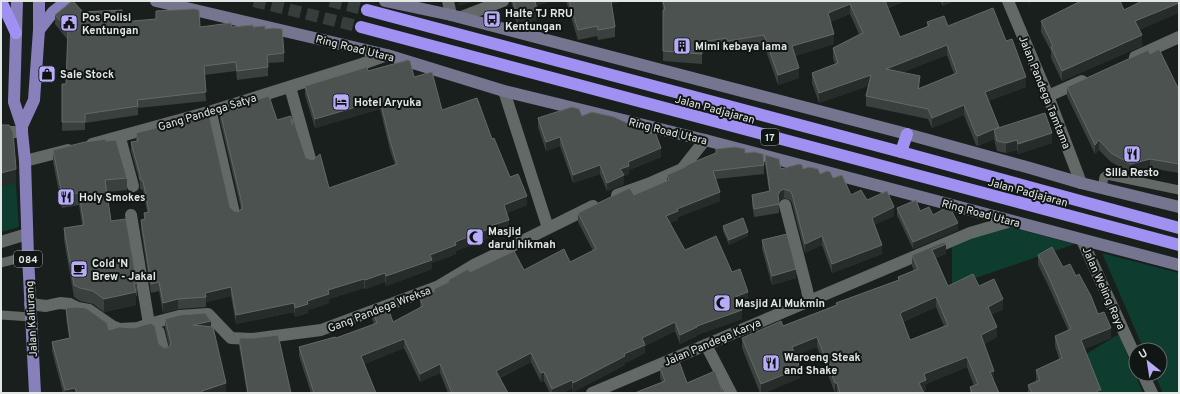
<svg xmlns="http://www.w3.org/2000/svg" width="1180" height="394" viewBox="0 0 1180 394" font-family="Overpass,sans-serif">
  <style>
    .green { fill: #0e3c2e }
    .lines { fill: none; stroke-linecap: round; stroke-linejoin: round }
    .highway-tunnel { stroke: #373d3a; stroke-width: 12; stroke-dasharray: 12 6; stroke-linecap: butt }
    .lane { stroke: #626966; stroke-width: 9 }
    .street { stroke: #626966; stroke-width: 12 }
    .secondary { stroke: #757590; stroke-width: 12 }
    .primary { stroke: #8780ba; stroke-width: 12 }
    .highway { stroke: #a090f2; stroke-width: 12 }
    .wall { fill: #3a403e; fill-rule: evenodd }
    .shaded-wall { fill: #252c29 }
    .building { fill: #4c524f; stroke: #636967; fill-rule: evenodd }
    .labels { text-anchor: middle; stroke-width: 4; stroke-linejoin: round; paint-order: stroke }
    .shield { fill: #101613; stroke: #a3a8a5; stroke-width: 1 }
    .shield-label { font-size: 10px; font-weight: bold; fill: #e2e6e4 }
    .poi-label { font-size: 11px; font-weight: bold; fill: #e2e6e4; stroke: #101613; text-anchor: start }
    .street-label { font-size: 11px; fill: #e2e6e4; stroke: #101613 }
  </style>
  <rect width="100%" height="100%" fill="#191f1c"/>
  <g class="green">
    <path d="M1 137 13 146 19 227 1 232Z"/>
    <path d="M1002 225 1075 244 952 286V247Z"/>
    <path d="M1102 253 1179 273V393H1163L1154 374H1160V350H1144Z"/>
    <path d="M1119 334 1143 393H1098L1083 356Z"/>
  </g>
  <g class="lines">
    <g class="highway-tunnel">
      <path d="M254 1 361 27"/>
      <path d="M330 1 367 10"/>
    </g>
    <g class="lane">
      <path d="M212 111 236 215"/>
      <path d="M1102 188 1104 177 1107 175 1179 190"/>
      <path d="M1 263 28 256"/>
      <path d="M1 315 31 317"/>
      <path d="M149 324 160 331 165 351"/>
    </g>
    <g class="street">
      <path d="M448 1 451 15"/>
      <path d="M1008 1 1048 96 1081 183"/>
      <path d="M461 17 503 1"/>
      <path d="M1135 57 1179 37"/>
      <path d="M290 87 311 162"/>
      <path d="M504 91 548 228"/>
      <path d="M1048 96 1082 81"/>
      <path d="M1 132H22"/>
      <path d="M120 138 133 186"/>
      <path d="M92 144 212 111 362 64 387 55"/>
      <path d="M25 161 68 150"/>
      <path d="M617 195 648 184 682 169 705 140"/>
      <path d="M785 205 807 290 809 301"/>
      <path d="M131 215 149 324"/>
      <path d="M1082 240 1136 358"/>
      <path d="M1 242 27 234"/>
      <path d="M30 304 46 306 60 303 70 304 78 308 89 310 112 326 120 329 138 328 149 324 179 316 208 314 231 338 252 339 321 330 439 286 474 265 593 206"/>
      <path d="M706 345 731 393"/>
      <path d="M1143 374 1152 393"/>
      <path d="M592 393 970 233 1011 221"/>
    </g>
    <g class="secondary">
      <path d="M156 1 387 55 504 91 705 140 1179 265"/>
      <path d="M385 1 451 15 907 134 1030 168 1081 183 1179 207"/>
    </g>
    <g class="primary">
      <path d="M17 1 14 102 22 126"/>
      <path d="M39 30 53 12 67 1"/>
      <path d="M35 393 28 256 25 161 22 132V126L34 100 39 30V1"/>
    </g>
    <g class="highway">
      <path d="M1 1 16 33"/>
      <path d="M367 10 901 152 1179 228"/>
      <path d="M361 27 1179 245"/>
      <path d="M901 152 907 134"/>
    </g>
  </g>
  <g class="wall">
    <path d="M511 1H552L536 6 537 20 518 25 517 24Z"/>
    <path d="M566 1H622L611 4 615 27V37L598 40 597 36 578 40Z"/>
    <path d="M662 1H905L888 8 900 37 927 27V22L948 26 1006 41 1026 87 988 101 999 128 1052 143 1018 154 1017 150 1006 153 997 151 994 139 978 146 976 145 964 115 932 128 928 119 866 106V96L868 86 819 103 812 83V73L835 64 833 58V48L859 34 850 14 830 22 834 44 795 56 799 78 778 85 764 45 728 51 727 48 702 52V64L663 61V10ZM947 55 954 74 920 88V86L903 72Z"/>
    <path d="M940 1H954L943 6Z"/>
    <path d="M1080 1H1120L1124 10 1139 30 1142 46 1062 81 1051 58V51L1041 32V21Z"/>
    <path d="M156 11 200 27H253L265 29 284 53V62L268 63V76L237 80 236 71 204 75 206 101 138 108V115L85 123V130L62 131V84H66L67 39 55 24V15L83 12 122 22 156 19Z"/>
    <path d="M368 71 414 77 442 110 492 139 510 177 527 205 507 213 509 229 491 235V237L456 251V254L432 263V269L386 286 385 282 365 289 364 288 329 299V303L308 310V313L295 317 294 312 236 324 231 296 206 302V307L178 309 163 313 159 291 151 293 141 229V220L144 219V213L147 212 143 190 140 189V183L131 151V142H136V133L230 207 234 211 238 212 241 209 220 120V111L234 108V105L253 101 277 120 292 125 306 158 329 188 395 165 390 150 380 109 315 128 305 95V86Z"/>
    <path d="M1067 87 1179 90V173L1150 168 1131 173 1111 162 1099 150 1095 154 1067 96Z"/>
    <path d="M582 116 661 157 629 170V174L624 176V184L607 191 600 174 573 183 560 146 546 151 538 127V118Z"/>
    <path d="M106 141 127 178V190L107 192 111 221 137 283V296H136V305L104 312 93 304 80 301 74 297 64 240V228L82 225 79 205 62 208 53 162V150Z"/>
    <path d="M716 149 745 153 764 165V174L716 179 720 201 678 217V220L670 223 685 250 732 272 748 301 740 304 742 319 697 335V336L680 344 675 331 645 346V353L625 363V365L573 392 572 388 563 393H550L544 381 541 382 531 362 500 378 508 393H448L440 373 420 382 404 348 364 364 376 393H311L299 356V347L336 338 374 324 372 319V310L393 322 420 308V299L434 292V289L448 282V280L470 272 524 270 570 262 593 251 578 222V213L634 195 667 181V175L716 154Z"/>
    <path d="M765 155 781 169H803L833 178 851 195 867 200 894 216 874 225 882 254 832 273 822 245 805 253 792 203 790 200 784 198 780 200 779 201V213L754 217 752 204V195L769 191 765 164Z"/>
    <path d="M897 208 920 211 933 215 958 230 913 249 897 215Z"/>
    <path d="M723 226 748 236 729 245 723 231Z"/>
    <path d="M762 240 796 278 772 285 762 249Z"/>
    <path d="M946 254 936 258 948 286H979L1003 309 991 315 997 337 984 344 994 381 999 393H970V387L974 386 967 367 926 384V390L923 392 924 393H835L817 347 795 355 800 378 764 393H760L742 348V338L783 326 836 305V303L898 280V277L914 270 912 266V255ZM936 307 944 326 910 340 903 322Z"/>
    <path d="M1038 255 1063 267 1076 276 1098 314 1111 338 1084 349 1101 393H1028V385L1036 381V370L1059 359 1055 346V336L1068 330 1047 283 1038 265Z"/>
    <path d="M66 308 109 330 159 344 164 348 169 346 165 328V319L211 326 226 392 224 393H63L52 351V342L69 338 66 317Z"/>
    <path d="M239 338 291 393H247L239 346Z"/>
    <path d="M660 368 687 383 723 393H637V392L662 382 660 378Z"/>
  </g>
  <g class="shaded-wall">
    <path d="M459 1H476L459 6Z"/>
    <path d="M534 1H552L534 7Z"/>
    <path d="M610 1H622L610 5Z"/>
    <path d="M884 1H905L884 9Z"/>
    <path d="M943 1H954L943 6Z"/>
    <path d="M1028 1H1034L1028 4Z"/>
    <path d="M1179 3V13L1135 32V21Z"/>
    <path d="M850 4V14L828 23V13Z"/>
    <path d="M537 10V20L518 25V15Z"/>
    <path d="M834 34V44L792 57V46Z"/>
    <path d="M1142 35V46L1062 81V71Z"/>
    <path d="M947 45V55L886 79V69Z"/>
    <path d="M799 68V78L778 85V75Z"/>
    <path d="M871 75V85L819 103V93Z"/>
    <path d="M920 76V86L918 99V89Z"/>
    <path d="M1026 77V87L985 102V92Z"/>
    <path d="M380 100V109L315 128V119Z"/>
    <path d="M964 105V115L932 128V118Z"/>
    <path d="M994 129V139L978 146V136Z"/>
    <path d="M1052 133V143L1018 154V144Z"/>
    <path d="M560 137V146L546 151V142Z"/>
    <path d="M1017 140V150L1006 153V143Z"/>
    <path d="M1099 140V150L1095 154V145Z"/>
    <path d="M661 148V157L629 170V174L624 176V184L607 191V183L628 162Z"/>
    <path d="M1150 159V168L1131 173V164Z"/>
    <path d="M600 165V174L573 183V175Z"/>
    <path d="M16 169V183L1 187V173Z"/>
    <path d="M784 189V198L780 200 778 203V195L780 191Z"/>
    <path d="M720 192V201L678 217V220L666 225V216L677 209Z"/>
    <path d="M527 196V205L504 214V205Z"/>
    <path d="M894 207V216L872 226V218Z"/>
    <path d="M509 220V229L491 235V237L456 251V254L432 263V269L386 286V276L455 242 490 226Z"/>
    <path d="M958 223V230L913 249V242Z"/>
    <path d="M748 232V236L729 245V240Z"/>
    <path d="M822 236V245L805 253V244Z"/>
    <path d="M946 244V254L932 260V250Z"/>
    <path d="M882 245V254L832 273V264Z"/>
    <path d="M796 269V278L772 285V276Z"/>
    <path d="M385 273V282L365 289V280Z"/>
    <path d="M364 279V288L329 299V303L308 310V313L295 317V308L307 301 328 290Z"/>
    <path d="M231 287V296L206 302V297L205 293Z"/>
    <path d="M136 292V305L104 312V299Z"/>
    <path d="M748 292V301L737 305V296Z"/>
    <path d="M936 297V307L900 323V313Z"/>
    <path d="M178 299V309L163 313V303Z"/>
    <path d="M1003 299V309L988 317V307Z"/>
    <path d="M294 303V312L236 324V315Z"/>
    <path d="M742 310V319L697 335V336L680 344V335L697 326Z"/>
    <path d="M211 321V330L193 325Z"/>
    <path d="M675 322V331L645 346V353L625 363V365L573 392V383L642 338Z"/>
    <path d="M997 327V337L981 345V335Z"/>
    <path d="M1111 328V338L1081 350V340Z"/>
    <path d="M817 337V347L792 357V347Z"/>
    <path d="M404 339V348L361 365V356Z"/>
    <path d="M531 353V362L496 379V371Z"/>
    <path d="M967 357V367L926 384V390L919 393V383L924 374Z"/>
    <path d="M440 364V373L420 382V374Z"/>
    <path d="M800 368V378L764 393H761V384Z"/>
    <path d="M994 371V381L990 382V372Z"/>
    <path d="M544 372V381L541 382V373Z"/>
    <path d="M572 380V388L563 393H552V389Z"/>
    <path d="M226 383V392L224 393H202V391Z"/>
    <rect x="835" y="383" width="2" height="10"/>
    <path d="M75 388V393H65V390Z"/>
    <path d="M1101 390V393H1097V391Z"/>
  </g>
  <g class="building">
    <path d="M72 1H73L83 12 122 10V22L156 19V11L194 9 199 10 200 27 231 23 232 27 253 25V27L265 26V29L274 28 282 29 284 53 267 55 268 67 237 71 236 62 204 66 206 92 137 100 138 106 85 114V122H62V84H66L68 30 55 15Z"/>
    <path d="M513 1H535L537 10 518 15 517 14Z"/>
    <path d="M569 1H611L615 27 598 30 597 26 578 30Z"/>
    <path d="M663 1H885L900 37 929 26 927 22 944 16 948 26 993 8 1006 41 1012 39 1026 77 985 92 999 127 995 129 1045 113 1052 133 1018 144 1017 140 1006 143 997 141 994 129 978 136 976 135 964 105 932 118 928 109 866 96 871 75 819 93 812 73 838 63 833 48 863 33 850 4 828 13 834 34 792 46 799 68 778 75 764 35 728 41 727 38 701 42 702 54 663 51V10H665ZM947 45 957 73 918 89 920 76 886 69Z"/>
    <path d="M1081 1H1120L1124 10 1142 1H1179V3L1135 21 1142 35 1062 71 1051 47 1053 46 1041 21Z"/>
    <path d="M1159 49 1179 90V164L1150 159 1131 164 1111 153 1099 140 1095 145 1067 87 1148 50 1150 54Z"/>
    <path d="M408 60 410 61 414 77 432 72 442 110 477 98 492 139 494 138 510 177 518 174 527 196 504 205 509 220 490 226 491 228 455 242 456 245 430 255 432 260 386 276 385 273 365 280 364 279 328 290 329 294 307 301 308 304 295 308 294 303 236 315 231 287 205 293 206 297 178 299 163 303 159 282 151 284 141 220 145 219 144 213 149 212 143 181 140 179V175L131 142 138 141 136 133 209 114 230 207 234 211 238 212 242 208V204L220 111 234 108V105L252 100 253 101 269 96 277 120 291 116 292 125 293 118 306 158 313 160 320 154 329 188 397 164 390 141 380 100 315 119 305 86 367 67 368 71Z"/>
    <path d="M572 107 579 109 582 116 592 112 614 117 650 134 655 132 661 148 628 162 629 166 620 169 624 175 607 183 600 165 573 175 560 137 546 142 538 118Z"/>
    <path d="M1 125H9L13 132 16 169 1 173Z"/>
    <path d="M106 139V141L116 140 127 178 105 180 111 221 126 219 137 283 134 284 136 292 104 299 93 291 80 288 74 285 64 228 84 225 79 193 62 195 53 150 85 142Z"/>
    <path d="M735 147 745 149V153L754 152 763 154 764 165 713 171 720 192 677 209 678 211 666 216 685 250 716 236 732 272 740 269 748 292 737 296 742 310 697 326V327L680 335 675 322 642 338 645 345 624 354 625 356 573 383 572 380 552 389 544 372 541 373 531 353 496 371 508 393H452L440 364 420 374 404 339 361 356 376 393H314L299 347 335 337 336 338 377 323 372 310 387 305 393 322 423 306 420 299 435 291 434 289 449 282 448 280 468 269 470 272 514 251 524 270 564 249 570 262 596 249 578 213 625 190 630 188 634 195 669 180 667 175 685 167 689 164 716 153V149Z"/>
    <path d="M765 155 779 159 781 169 799 164 802 165 803 169 809 167 818 169 820 174 827 171 830 172 833 178 842 175 851 195 861 190 867 200 887 191 894 207 872 218 882 245 832 264 822 236 805 244 792 194 790 191 784 189 780 191 778 195 779 204 754 209 752 195 770 191Z"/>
    <path d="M916 200 920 211 929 207 933 215 949 206 958 223 913 242 897 208Z"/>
    <path d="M743 218 748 232 729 240 723 226Z"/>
    <path d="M787 234 796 269 772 276 762 240Z"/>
    <path d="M944 242 946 244 932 250 948 286 973 274 979 286 994 279 1003 299 988 307 997 327 981 335 994 371 990 372 999 393H972L970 387 978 384 967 357 924 374 926 380 919 383 924 393H901V392L898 393H840L837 383H835L817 337 792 347 800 368 761 384 742 338 781 321 783 326 837 305 836 303 899 280 898 277 918 269 912 255ZM936 297 948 325 910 340 900 313Z"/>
    <path d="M1052 247 1063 267 1070 264 1076 276 1079 274 1091 296 1098 314 1104 312 1111 328 1081 340 1101 390 1097 391 1098 393H1032L1028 385 1040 380 1036 370 1062 358 1055 336 1071 329 1047 273 1038 255Z"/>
    <path d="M77 307 86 308 107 323 109 330 119 327 134 328 151 323 155 326 159 344 164 348 169 347 171 343 165 319 180 315 205 313 211 321 193 325 213 327 226 383 202 391 203 393H77L75 388 65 390 52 342 70 338 66 308Z"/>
    <path d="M278 335 291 393H248L239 338H253Z"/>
    <path d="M679 361 687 383 715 371 723 393H637V392L665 381 660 368Z"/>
  </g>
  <defs>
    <symbol id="bus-square" viewBox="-11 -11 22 22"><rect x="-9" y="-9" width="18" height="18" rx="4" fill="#b6acf8" stroke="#101613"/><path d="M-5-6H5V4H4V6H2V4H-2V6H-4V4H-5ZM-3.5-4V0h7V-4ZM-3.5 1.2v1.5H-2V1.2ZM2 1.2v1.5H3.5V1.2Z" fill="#111"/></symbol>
    <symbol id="civic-square" viewBox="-11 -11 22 22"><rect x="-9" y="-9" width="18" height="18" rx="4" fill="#b6acf8" stroke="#101613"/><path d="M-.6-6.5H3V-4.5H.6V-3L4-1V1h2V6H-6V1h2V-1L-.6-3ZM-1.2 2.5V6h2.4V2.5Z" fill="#111"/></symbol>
    <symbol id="building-square" viewBox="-11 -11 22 22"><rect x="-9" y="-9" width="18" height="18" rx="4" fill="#b6acf8" stroke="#101613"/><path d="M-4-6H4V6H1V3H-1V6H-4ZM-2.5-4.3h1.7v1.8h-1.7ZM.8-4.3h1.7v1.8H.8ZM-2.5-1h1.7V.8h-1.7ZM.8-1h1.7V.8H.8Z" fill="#111"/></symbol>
    <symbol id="shop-square" viewBox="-11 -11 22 22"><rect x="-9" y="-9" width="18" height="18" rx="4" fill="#b6acf8" stroke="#101613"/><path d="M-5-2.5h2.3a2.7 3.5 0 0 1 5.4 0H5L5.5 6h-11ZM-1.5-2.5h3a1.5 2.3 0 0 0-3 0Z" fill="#111"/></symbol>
    <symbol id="hotel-square" viewBox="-11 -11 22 22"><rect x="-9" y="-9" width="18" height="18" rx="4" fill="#b6acf8" stroke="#101613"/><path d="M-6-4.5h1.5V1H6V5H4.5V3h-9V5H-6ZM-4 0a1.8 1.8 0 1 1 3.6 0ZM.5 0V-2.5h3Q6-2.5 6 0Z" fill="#111"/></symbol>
    <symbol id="restaurant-square" viewBox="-11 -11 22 22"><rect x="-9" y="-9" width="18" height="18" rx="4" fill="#b6acf8" stroke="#101613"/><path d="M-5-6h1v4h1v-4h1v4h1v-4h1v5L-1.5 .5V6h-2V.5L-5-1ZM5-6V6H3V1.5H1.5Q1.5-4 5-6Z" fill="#111"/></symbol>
    <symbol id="mosque-square" viewBox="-11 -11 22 22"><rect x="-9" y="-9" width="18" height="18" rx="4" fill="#b6acf8" stroke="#101613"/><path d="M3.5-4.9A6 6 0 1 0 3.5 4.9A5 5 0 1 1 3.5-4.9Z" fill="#111"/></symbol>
    <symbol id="cafe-square" viewBox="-11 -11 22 22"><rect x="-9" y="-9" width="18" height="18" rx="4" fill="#b6acf8" stroke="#101613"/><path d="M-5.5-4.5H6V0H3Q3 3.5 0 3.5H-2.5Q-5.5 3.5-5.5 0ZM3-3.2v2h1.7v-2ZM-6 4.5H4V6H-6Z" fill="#111"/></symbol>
  </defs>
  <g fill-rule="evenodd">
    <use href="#bus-square" x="482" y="9" width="20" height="20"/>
    <use href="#civic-square" x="59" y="13" width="20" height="20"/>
    <use href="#building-square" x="672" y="36" width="20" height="20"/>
    <use href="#shop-square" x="37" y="64" width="20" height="20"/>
    <use href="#hotel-square" x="331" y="92" width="20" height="20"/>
    <use href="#restaurant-square" x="1122" y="144" width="20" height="20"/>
    <use href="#restaurant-square" x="56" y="187" width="20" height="20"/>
    <use href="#mosque-square" x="465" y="227" width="20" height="20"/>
    <use href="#cafe-square" x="69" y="259" width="20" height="20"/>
    <use href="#mosque-square" x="712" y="293" width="20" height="20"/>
    <use href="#restaurant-square" x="761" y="353" width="20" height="20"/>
  </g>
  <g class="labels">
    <g class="shield">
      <rect x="761" y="129" width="18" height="16" rx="3"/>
      <rect x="14" y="251" width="28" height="16" rx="3"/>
    </g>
    <g class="shield-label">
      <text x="770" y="141">17</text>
      <text x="28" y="263">084</text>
    </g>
    <g class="poi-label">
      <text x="505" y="17">Halte TJ RRU<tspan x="505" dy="13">Kentungan</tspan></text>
      <text x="82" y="21">Pos Polisi<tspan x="82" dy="13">Kentungan</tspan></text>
      <text x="695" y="50">Mimi kebaya lama</text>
      <text x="60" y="78">Sale Stock</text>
      <text x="354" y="106">Hotel Aryuka</text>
      <text x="1132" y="176" text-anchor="middle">Silla Resto</text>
      <text x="79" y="201">Holy Smokes</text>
      <text x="488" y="235">Masjid<tspan x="488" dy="13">darul hikmah</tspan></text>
      <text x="92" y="267">Cold 'N<tspan x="92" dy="13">Brew - Jakal</tspan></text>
      <text x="735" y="307">Masjid Al Mukmin</text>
      <text x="784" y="361">Waroeng Steak<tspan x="784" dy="13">and Shake</tspan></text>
    </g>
    <g class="street-label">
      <text transform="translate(355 48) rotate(14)" y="4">Ring Road Utara</text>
      <text transform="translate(1045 92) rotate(68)" y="4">Jalan Pandega Tamtama</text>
      <text transform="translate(715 109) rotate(15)" y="4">Jalan Padjajaran</text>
      <text transform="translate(207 112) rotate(-17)" y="4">Gang Pandega Satya</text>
      <text transform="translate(668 131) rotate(14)" y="4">Ring Road Utara</text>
      <text transform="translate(1028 192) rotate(15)" y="4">Jalan Padjajaran</text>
      <text transform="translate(981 213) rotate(15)" y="4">Ring Road Utara</text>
      <text transform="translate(1104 288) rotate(66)" y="4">Jalan Weling Raya</text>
      <text transform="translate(379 309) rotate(-21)" y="4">Gang Pandega Wreksa</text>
      <text transform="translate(31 319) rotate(-93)" y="4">Jalan Kaliurang</text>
      <text transform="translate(712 342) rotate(-23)" y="4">Jalan Pandega Karya</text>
    </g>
  </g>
  <rect width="1180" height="394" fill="none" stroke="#e2e6e4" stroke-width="4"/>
  <g transform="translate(1148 362) rotate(330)"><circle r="19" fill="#101613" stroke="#646967"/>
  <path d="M0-3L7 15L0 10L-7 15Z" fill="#b6acf8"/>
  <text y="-6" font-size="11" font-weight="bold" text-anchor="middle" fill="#e2e6e4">U</text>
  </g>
</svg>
